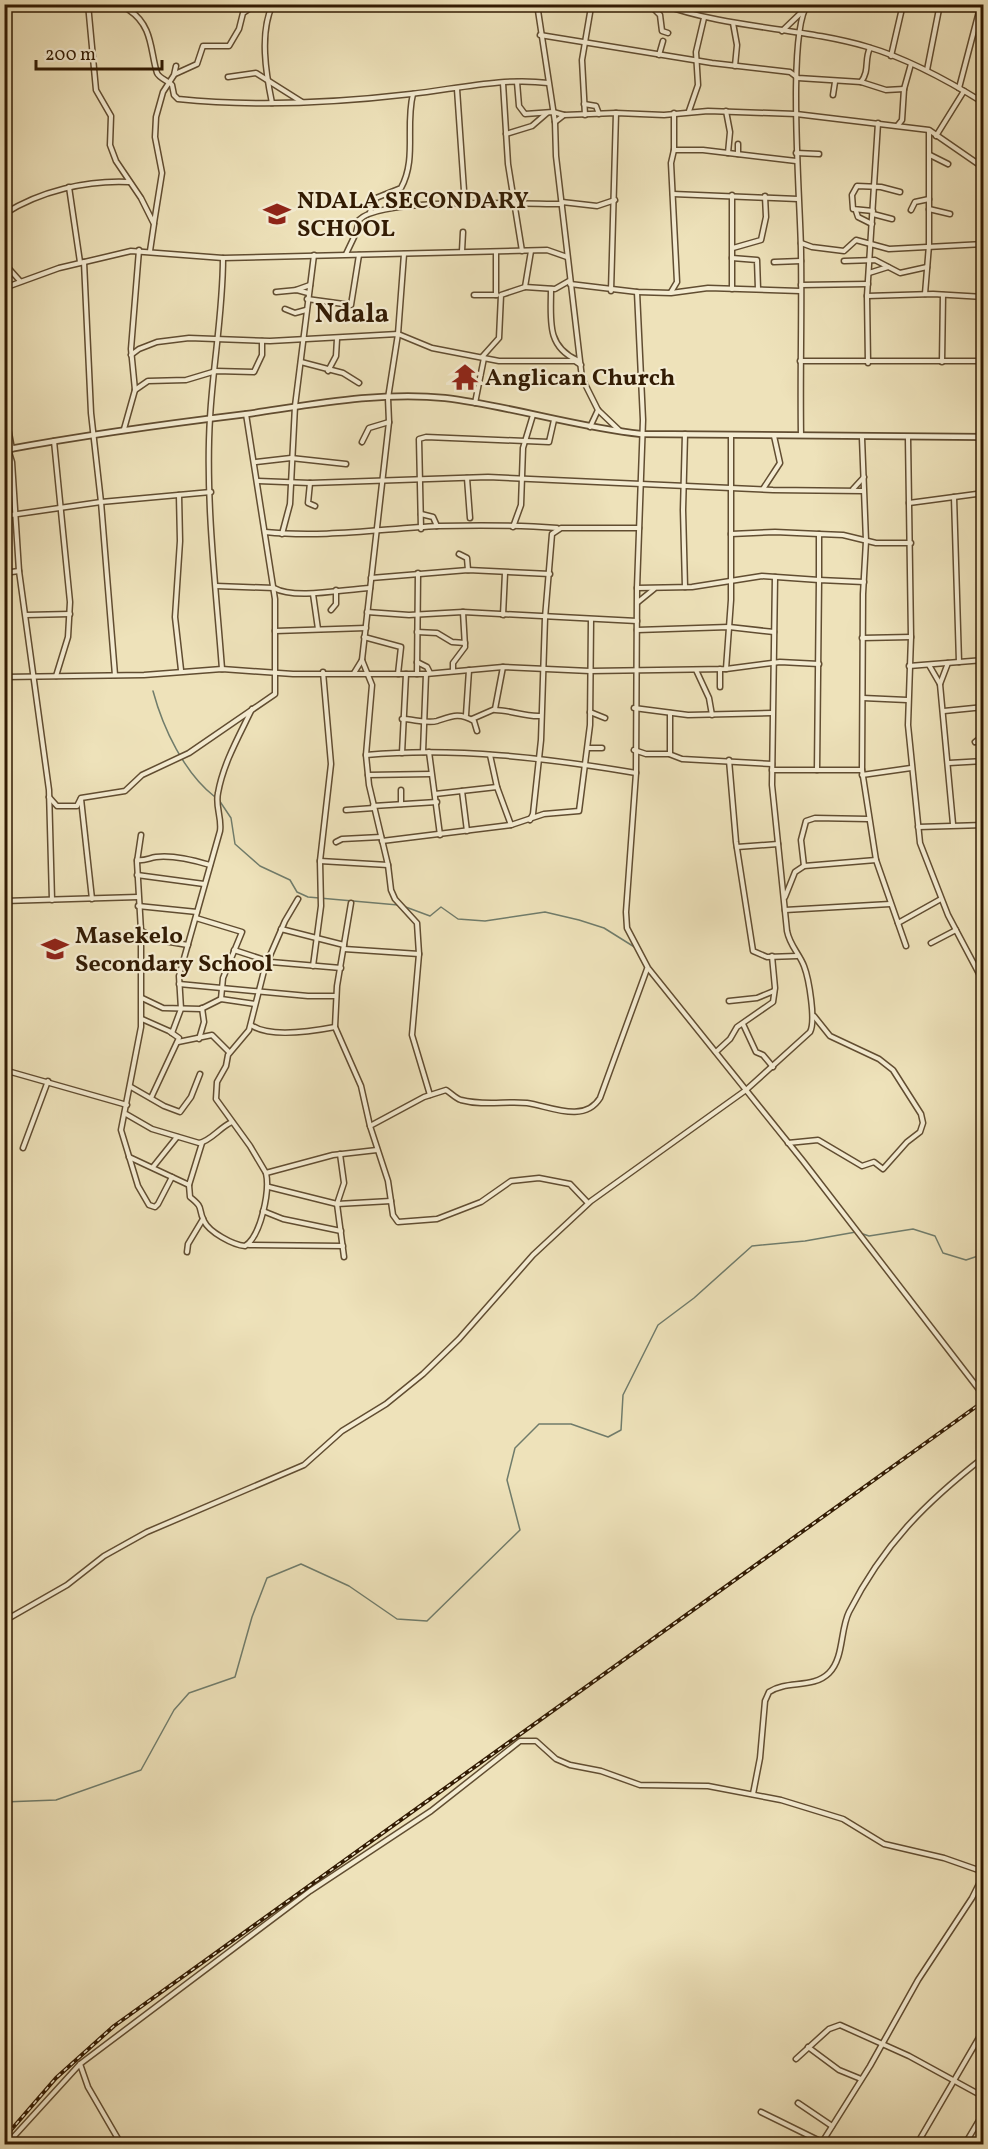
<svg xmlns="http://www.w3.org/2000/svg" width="988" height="2149" viewBox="0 0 988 2149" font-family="Vollkorn,serif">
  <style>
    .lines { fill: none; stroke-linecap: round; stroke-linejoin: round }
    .stream { stroke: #707c6b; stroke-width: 1.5 }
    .minor-casing { stroke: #614d31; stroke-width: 7 }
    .tertiary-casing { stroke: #614d31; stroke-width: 8 }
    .minor { stroke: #f4ecd2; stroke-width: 4 }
    .tertiary { stroke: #f4ecd2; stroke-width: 4.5 }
    .rail-casing { stroke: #321b03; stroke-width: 4 }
    .rail { stroke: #f4ecd2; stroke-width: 1.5; stroke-dasharray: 4.5; stroke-linecap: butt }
    .labels { text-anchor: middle; stroke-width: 4.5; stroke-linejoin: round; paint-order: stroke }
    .poi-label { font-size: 24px; font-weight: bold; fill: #321b03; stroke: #f4ecd2; text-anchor: start }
    .quarter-label { font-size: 27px; font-weight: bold; fill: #321b03; stroke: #f4ecd2 }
  </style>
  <rect width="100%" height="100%" fill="#eee2ba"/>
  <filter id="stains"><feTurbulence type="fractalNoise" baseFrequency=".00333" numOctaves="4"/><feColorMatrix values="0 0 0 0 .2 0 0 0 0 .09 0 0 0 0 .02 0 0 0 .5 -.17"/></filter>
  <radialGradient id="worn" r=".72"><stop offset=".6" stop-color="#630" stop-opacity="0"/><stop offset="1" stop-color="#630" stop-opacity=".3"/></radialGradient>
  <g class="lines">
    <g class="stream">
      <path d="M153 691C163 728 184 773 215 797"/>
      <path d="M219 800 231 818 235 844 260 866 290 880 297 892 308 897 398 905"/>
      <path d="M403 906 430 916 441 907 458 919 485 921 545 912 579 920 604 928 636 948"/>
      <path d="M860 1233 869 1236 913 1229 935 1236 943 1253 966 1260 984 1254"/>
      <path d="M4 1802 56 1800 141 1770 174 1710 189 1693 235 1677 252 1617 267 1578 301 1564 349 1586 397 1619 427 1621 520 1530 507 1480 515 1448 539 1424H571L608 1437 621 1430 623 1395 658 1325 694 1298 752 1246 805 1241 856 1232"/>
    </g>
    <defs>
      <g id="minor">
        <path d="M88 4 96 90 111 116 110 145 116 161 141 198 154 224 150 251"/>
        <path d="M102 4C110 7 122 5 129 10 153 26 150 50 157 73 159 78 168 81 172 85L174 95 178 99C256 107 334 103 411 94 456 89 504 77 548 83"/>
        <path d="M537 4 555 122 556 156 582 378 598 410 620 431"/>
        <path d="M649 4 660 15 662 31 668 33"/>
        <path d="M661 4C728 29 800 27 868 47 909 59 947 80 984 103"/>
        <path d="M733 23 737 45 735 66"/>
        <path d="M782 31 806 8 804 4"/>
        <path d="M540 35 712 63 790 72 798 78 861 82 886 90 904 89"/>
        <path d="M659 55 663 41"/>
        <path d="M891 56 903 4"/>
        <path d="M927 70 940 4"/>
        <path d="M175 74 197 64 203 46H229L239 29 243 13 256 4"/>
        <path d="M228 77 256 73 302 102"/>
        <path d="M517 82 519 106 525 114 553 112 564 115"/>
        <path d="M861 82C870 70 864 60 870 48"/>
        <path d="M503 83 508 164 522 251"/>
        <path d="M959 88 981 4"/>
        <path d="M457 89 465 205"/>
        <path d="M833 95 835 82"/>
        <path d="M272 103C266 74 259 32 273 4"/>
        <path d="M584 104 596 106 599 114"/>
        <path d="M689 111 698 85 696 52 704 18"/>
        <path d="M726 111 730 132 728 153"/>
        <path d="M585 115 582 60 591 7 595 4"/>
        <path d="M555 122 564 115 616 113 664 115 708 111 796 114 929 130 984 168"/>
        <path d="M898 125 902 120 904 89 911 64"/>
        <path d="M506 134 532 126 547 113"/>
        <path d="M936 136 964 91"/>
        <path d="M674 150H703L796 161"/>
        <path d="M796 153 819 154"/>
        <path d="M738 154V144"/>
        <path d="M930 155 948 164"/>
        <path d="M69 187 80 262"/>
        <path d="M673 194 798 199"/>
        <path d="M732 195V289"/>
        <path d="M562 202 597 206 615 200"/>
        <path d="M929 209 950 214"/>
        <path d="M911 210 915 202 929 199"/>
        <path d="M856 211 858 217 872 224"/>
        <path d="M873 211 853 209 852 195 857 186 881 187 900 192"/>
        <path d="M370 212 376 198 401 188C417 159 405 126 413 94"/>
        <path d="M4 214C40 191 87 180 129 182"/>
        <path d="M873 214 892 219"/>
        <path d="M154 223 162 173 155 137 156 117 163 92 174 75 176 66"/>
        <path d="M801 243 812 247 844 251 856 240 889 249 984 244"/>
        <path d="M733 248 761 240 766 217 765 196"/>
        <path d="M462 251 463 232"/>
        <path d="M346 254 356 233 359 220C381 197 525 204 562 204"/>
        <path d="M404 254 398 334 388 398 389 422 362 660 372 685 366 755 369 785 388 865 391 890 395 899 417 923 419 954 412 1035 430 1095"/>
        <path d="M732 258 757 260 758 289"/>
        <path d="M844 261 875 260 900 273 927 267"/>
        <path d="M84 262 91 413 101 502 115 675"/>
        <path d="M774 262 801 261"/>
        <path d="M4 263 20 281"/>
        <path d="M869 273 888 267"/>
        <path d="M570 284 637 292 671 293 708 288 800 291"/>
        <path d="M801 285 868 284"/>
        <path d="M525 287 555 289 569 281"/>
        <path d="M4 288 59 268 131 251 223 258 547 250 567 257"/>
        <path d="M551 289C551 320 546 346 577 360"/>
        <path d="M296 290 310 285"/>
        <path d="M611 291 616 113"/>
        <path d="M276 292 297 290 308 293"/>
        <path d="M637 292 643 420 637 588 636 773 626 912 627 928 648 968 803 1161 984 1396"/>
        <path d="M671 292 677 282 671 163 674 150V113"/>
        <path d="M925 294 929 245V131"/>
        <path d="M474 295H497"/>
        <path d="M496 295V252"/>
        <path d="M867 296 933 294 984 297"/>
        <path d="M307 299 351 305 359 255"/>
        <path d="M285 309 295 313 306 310"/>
        <path d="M131 355 139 349 157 342 189 338 270 341 398 334 432 348 499 361H575L581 365"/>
        <path d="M482 357 499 338 501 295 525 287 531 251"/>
        <path d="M800 361H984"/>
        <path d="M301 362 343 373 359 383"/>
        <path d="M942 362 943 295"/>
        <path d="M868 363 867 296 878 123"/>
        <path d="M328 371 336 356 337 339"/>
        <path d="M135 390 148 381 186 380 216 371 254 372 262 355V341"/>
        <path d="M475 403 484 358"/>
        <path d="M4 407 12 449"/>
        <path d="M590 427 598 410"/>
        <path d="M124 429 135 390 131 349 139 250"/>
        <path d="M801 435C800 374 802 313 801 253 801 211 786 31 808 4"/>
        <path d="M862 438 866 541 863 594 862 770 876 860 906 946"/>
        <path d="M908 438 911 637 908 725 920 843 948 915 984 983"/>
        <path d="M54 441 70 602 68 637 56 676"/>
        <path d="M362 442 369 428 389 422"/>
        <path d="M8 449 12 462 19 571 49 790 52 900"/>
        <path d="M256 462 291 458 346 464"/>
        <path d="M467 478 470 518"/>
        <path d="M258 481 310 483 488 477 773 490 863 491"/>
        <path d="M310 483 308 503 315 506"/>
        <path d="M763 489 780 463 774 436"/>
        <path d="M853 489 864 477"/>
        <path d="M179 495 180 541 175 617 181 670"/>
        <path d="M954 497 959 662"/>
        <path d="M909 503 984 493"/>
        <path d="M421 514 433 517 437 526"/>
        <path d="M4 516 101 502 211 492"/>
        <path d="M513 527 521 505 523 448 533 415"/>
        <path d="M421 529 419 439 426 437 549 442 554 420"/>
        <path d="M265 532C323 538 380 529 438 526 477 525 518 525 557 528"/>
        <path d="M282 534 290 504 295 406 314 255"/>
        <path d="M731 534 775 532 819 534"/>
        <path d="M459 554 467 558 468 570"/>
        <path d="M4 573 19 571"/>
        <path d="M371 578 468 570 550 574"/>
        <path d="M216 586 274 588C295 600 345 589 370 588"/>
        <path d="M685 587 683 510 685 434"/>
        <path d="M637 588 692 587 762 576 819 580V534L843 535 876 543H911"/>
        <path d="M313 594 318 629"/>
        <path d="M638 602 654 589"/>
        <path d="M331 610 336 604V590"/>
        <path d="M367 612 409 615 463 612 637 621"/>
        <path d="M26 615 70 614"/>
        <path d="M503 615 505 573"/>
        <path d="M637 630 729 627 774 632"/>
        <path d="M275 631 366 628"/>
        <path d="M417 632 437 633 452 642 465 643"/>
        <path d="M364 637 401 647 398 674"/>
        <path d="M862 638 911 637"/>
        <path d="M417 662 427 667 430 673"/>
        <path d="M929 665 940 684 953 824"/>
        <path d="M909 666 984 660"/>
        <path d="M222 669C216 588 205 498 210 418 213 364 223 312 223 258"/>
        <path d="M720 669V687"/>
        <path d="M726 669 731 600V435"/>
        <path d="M696 670 709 698 712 715"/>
        <path d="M453 671V663L465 647 463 612"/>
        <path d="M354 673 362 660"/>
        <path d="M417 674 418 573"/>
        <path d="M4 677 144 675 222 669 293 674H426L503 667 590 671 726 669 780 662 819 664"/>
        <path d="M940 684 948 663"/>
        <path d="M863 698 907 700"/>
        <path d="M634 708 688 715 772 713"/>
        <path d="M495 710C511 710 524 717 541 716"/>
        <path d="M944 711 984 707"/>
        <path d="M590 712 605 718"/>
        <path d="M466 715 469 670"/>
        <path d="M402 719C413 719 427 724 437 721 452 716 459 712 474 721L477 731"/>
        <path d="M472 719 495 709 503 667"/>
        <path d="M975 742 984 735"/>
        <path d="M588 748H602"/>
        <path d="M634 750 646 754H669L682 759 772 764"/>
        <path d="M423 752 426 674"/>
        <path d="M429 752 440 835"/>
        <path d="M402 753 406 674"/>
        <path d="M670 754V713"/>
        <path d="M366 755C456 747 547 758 636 773"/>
        <path d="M490 755 497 787 511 825"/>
        <path d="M729 760 736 842 753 951 767 957 797 956"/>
        <path d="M949 763 984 761"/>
        <path d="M772 770H862"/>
        <path d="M817 770 819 580 864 582"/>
        <path d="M368 775 431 774"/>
        <path d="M862 775 911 768"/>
        <path d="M401 790V804"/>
        <path d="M462 791 467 831"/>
        <path d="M435 794 497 787"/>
        <path d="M49 797 57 806H77L81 798 125 791 142 775 189 753 275 694V599L246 414"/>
        <path d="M81 799 92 899"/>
        <path d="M373 806 437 802"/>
        <path d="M346 810 374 808"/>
        <path d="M530 820 533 814 541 740 545 618 552 534 561 528H639"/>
        <path d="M918 827 984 825"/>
        <path d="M141 835 137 862 141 931V1027L121 1130 138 1186 149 1205 155 1207 158 1204 172 1177"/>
        <path d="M382 841 511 825 544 814 579 811 590 725 591 620"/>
        <path d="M336 842 342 839 381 837"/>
        <path d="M737 847 778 844"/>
        <path d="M137 860C145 861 149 858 156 857 174 855 193 860 210 865"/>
        <path d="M320 861 388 865"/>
        <path d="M804 866 801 840 806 821 815 818 868 819"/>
        <path d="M137 875 204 884"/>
        <path d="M785 897 795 872 804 866 876 860"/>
        <path d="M298 899 285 921 265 967 249 1030 228 1055 226 1066 217 1082 216 1099 250 1146 266 1173 333 1155 377 1150"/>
        <path d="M4 901 138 897"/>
        <path d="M351 903 337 986 335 1027 361 1086 370 1126"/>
        <path d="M138 906 197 912"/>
        <path d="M785 910 890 904"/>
        <path d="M196 918 242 932 223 978 221 999"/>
        <path d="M898 923 941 899"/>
        <path d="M281 929 344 945"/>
        <path d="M142 931 158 940 188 945"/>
        <path d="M931 943 956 930"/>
        <path d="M344 949 419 954"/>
        <path d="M234 950 271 962 341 968"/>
        <path d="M313 966 321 906 320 861 331 764 323 672"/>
        <path d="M179 984 308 996H336"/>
        <path d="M142 998 163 1008 201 1009 221 999 255 1004"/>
        <path d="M729 1001 757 998 774 991"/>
        <path d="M142 1019 169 1031 179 1038 151 1098"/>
        <path d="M743 1024 756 1052 763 1055 773 1067"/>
        <path d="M251 1025C269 1038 314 1031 335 1027"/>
        <path d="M172 1033 181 1009 179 976 220 831C222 818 215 806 218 793 223 764 239 736 252 709"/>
        <path d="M199 1039 204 1022 202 1008"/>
        <path d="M178 1042 212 1035 229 1052"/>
        <path d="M716 1052 730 1039 737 1027 773 1002 775 988 772 956"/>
        <path d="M4 1070 127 1105"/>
        <path d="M131 1087 164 1106 180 1112 191 1097 200 1074"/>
        <path d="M126 1114 152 1129 199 1143C211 1141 220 1127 232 1122"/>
        <path d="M788 1143 818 1140 862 1166 874 1162 883 1169 907 1142 920 1132 923 1123 921 1114 893 1070 879 1059 830 1036 814 1016"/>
        <path d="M23 1148 48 1081"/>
        <path d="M340 1154 344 1183 337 1204 344 1257"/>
        <path d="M129 1157 189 1185 202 1143"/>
        <path d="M153 1167 177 1137"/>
        <path d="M189 1185 190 1197C205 1209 197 1207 204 1221 209 1232 233 1245 245 1246 261 1236 270 1191 266 1173"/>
        <path d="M269 1187 337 1204 391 1201"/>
        <path d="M588 1203 570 1184 539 1178 511 1181 481 1202 437 1219 398 1222 393 1215 388 1181 370 1126 424 1097 446 1090C451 1093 455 1098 461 1100 483 1106 505 1101 527 1103 549 1106 584 1124 600 1098L647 969"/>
        <path d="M263 1211 283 1219 341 1231"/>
        <path d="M249 1245 343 1246"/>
        <path d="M187 1252 188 1244 203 1219"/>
        <path d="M4 1621 67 1585 104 1556 147 1532 304 1465 342 1431 386 1404 423 1374 459 1339 533 1255 591 1201 746 1090 810 1032C816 1021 809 979 804 966 799 953 790 946 787 931L772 785 775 577"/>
        <path d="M753 1794 760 1758 765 1701 769 1692C787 1680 813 1689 829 1673 844 1658 840 1630 849 1612 883 1545 925 1503 984 1457"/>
        <path d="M808 2047 839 2070 861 2079"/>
        <path d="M796 2059 829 2029 840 2025 909 2056 984 2097"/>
        <path d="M80 2064 88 2087 121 2144"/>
        <path d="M798 2103 832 2126"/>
        <path d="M761 2112 826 2144"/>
        <path d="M7 2144 80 2064 310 1891 431 1811 520 1741H536L556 1759 570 1765 601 1771 640 1785 708 1786 781 1800 843 1819 884 1844 944 1858 984 1872"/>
        <path d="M821 2144 870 2066 918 1980 972 1898 984 1874"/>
        <path d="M917 2144 984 2029"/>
        <path d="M965 2144 984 2112"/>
      </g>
      <path id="tertiary" d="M4 450C85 435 165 424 247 414 310 405 380 391 445 398 511 406 575 427 641 434L984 437"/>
    </defs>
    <use href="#minor" class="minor-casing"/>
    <use href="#tertiary" class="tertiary-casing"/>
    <use href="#minor" class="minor"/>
    <use href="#tertiary" class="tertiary"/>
    <defs>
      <path id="rail" d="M4 2138 56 2078 114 2026 984 1401"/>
    </defs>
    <use href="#rail" class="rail-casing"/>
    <use href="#rail" class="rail"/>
  </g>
  <defs>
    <symbol id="school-bare" viewBox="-9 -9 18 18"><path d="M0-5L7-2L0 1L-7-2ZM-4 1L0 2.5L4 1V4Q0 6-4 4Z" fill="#8f2418" stroke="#f4ecd2" stroke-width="2.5" paint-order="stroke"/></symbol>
    <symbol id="temple-bare" viewBox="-9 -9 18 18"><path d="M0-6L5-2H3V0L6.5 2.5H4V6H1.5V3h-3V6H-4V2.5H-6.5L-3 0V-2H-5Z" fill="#8f2418" stroke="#f4ecd2" stroke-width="2.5" paint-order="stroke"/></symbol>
  </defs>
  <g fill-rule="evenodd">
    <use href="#school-bare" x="258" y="195" width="38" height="38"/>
    <use href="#temple-bare" x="446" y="358" width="38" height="38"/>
    <use href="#school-bare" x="36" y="930" width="38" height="38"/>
  </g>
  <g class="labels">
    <g class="poi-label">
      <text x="297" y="208">NDALA SECONDARY<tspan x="297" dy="28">SCHOOL</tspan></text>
      <text x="485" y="385">Anglican Church</text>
      <text x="75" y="943">Masekelo<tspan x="75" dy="28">Secondary School</tspan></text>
    </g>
    <g class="quarter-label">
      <text x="352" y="322">Ndala</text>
    </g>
  </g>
  <rect width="988" height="2149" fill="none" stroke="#eee2ba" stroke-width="24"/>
  <rect x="6" y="6" width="976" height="2137" fill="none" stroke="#321b03" stroke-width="3"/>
  <rect x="12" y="12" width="964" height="2125" fill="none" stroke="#321b03" stroke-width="1.5"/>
  <path d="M36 60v9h126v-9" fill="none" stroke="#321b03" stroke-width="3"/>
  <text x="45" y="60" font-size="18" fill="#321b03" stroke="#f4ecd2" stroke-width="4.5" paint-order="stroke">200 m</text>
  <rect width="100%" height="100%" filter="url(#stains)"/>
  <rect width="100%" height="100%" fill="url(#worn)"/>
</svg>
